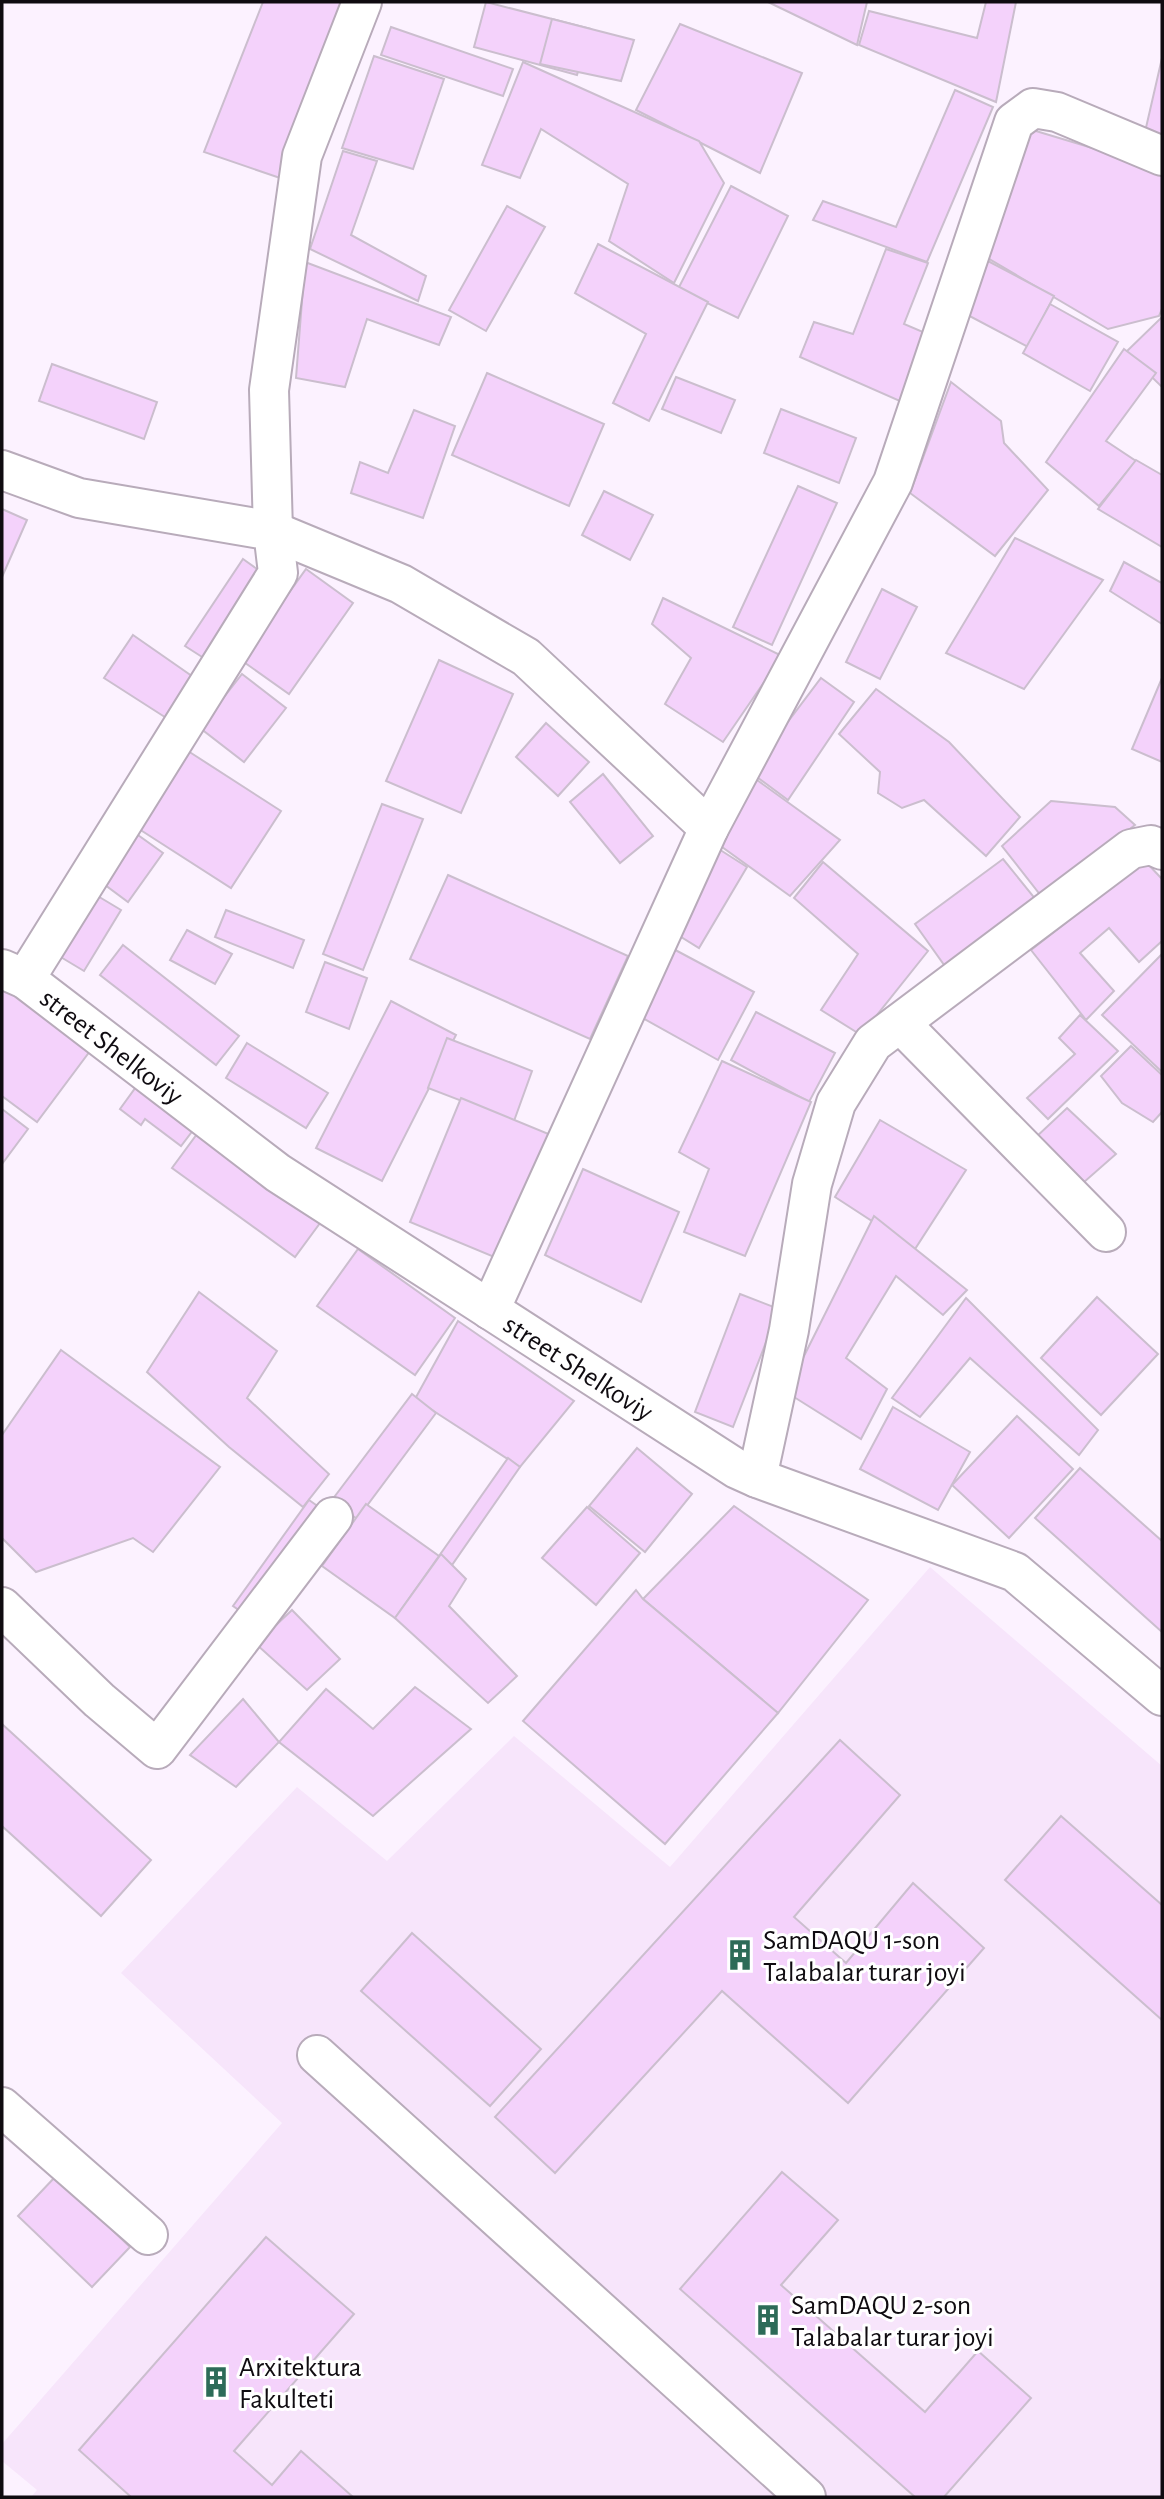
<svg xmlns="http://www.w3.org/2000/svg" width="1164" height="2499" viewBox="0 0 1164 2499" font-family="'Alegreya Sans',sans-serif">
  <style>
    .built { fill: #f7e5fb }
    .building { fill: #f4d2fb; stroke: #cbbece; stroke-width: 2 }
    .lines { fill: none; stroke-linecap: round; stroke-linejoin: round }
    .minor-casing { stroke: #b8abba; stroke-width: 42 }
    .minor { stroke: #fff; stroke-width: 38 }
    .labels { text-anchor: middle; stroke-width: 6; stroke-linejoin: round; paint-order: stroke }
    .street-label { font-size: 28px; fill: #0f0b10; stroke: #fff }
    .poi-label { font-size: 28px; fill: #0f0b10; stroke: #fff; text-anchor: start }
  </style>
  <rect width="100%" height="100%" fill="#fcf2ff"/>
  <path class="built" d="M930 1567 1162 1766V2497H31L37 2490 2 2461V2444L282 2123 121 1973 297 1787 387 1861 514 1736 670 1867Z"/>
  <g class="building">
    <path d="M263 2H345L280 178 204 152Z"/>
    <path d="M486 2 591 29 577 75 474 47Z"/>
    <path d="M768 2H867L857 45Z"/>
    <path d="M986 2H1016L996 102 859 45 869 11 977 38Z"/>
    <path d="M552 19 634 40 621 81 540 64Z"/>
    <path d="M680 24 802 73 760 173 636 110Z"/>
    <path d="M391 27 513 69 503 96 381 55Z"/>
    <path d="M374 56 444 79 413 169 342 148Z"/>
    <path d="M1162 58V135L1145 132Z"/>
    <path d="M523 62 699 141 724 183 674 283 609 241 628 184 541 129 520 178 482 165Z"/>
    <path d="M955 90 993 107 927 262 813 220 823 201 896 227Z"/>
    <path d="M1026 128 1162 169V309L1159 316 1108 329 979 253Z"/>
    <path d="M343 151 377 161 351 235 426 276 418 301 310 249Z"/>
    <path d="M731 186 788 216 738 318 678 289Z"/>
    <path d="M507 206 545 227 486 331 449 310Z"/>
    <path d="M598 244 708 302 649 421 613 403 646 334 575 293Z"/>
    <path d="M886 249 928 263 904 324 930 335 902 402 800 357 814 322 853 334Z"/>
    <path d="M988 261 1054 296 1028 347 962 312Z"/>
    <path d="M305 262 451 317 439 345 367 319 345 387 296 378Z"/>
    <path d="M1050 304 1118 342 1090 391 1023 353Z"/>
    <path d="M1162 317V387L1126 352Z"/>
    <path d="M1124 349 1156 373 1106 441 1136 461 1099 506 1046 462Z"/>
    <path d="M52 364 157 402 144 439 39 401Z"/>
    <path d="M487 373 604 424 569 506 452 455Z"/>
    <path d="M676 377 735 400 721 433 662 409Z"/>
    <path d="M951 382 1001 421 1004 443 1048 490 995 556 910 493Z"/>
    <path d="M781 409 856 438 839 483 764 453Z"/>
    <path d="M414 410 455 426 423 518 351 493 360 462 388 473Z"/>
    <path d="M1136 460 1162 475V547L1098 509Z"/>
    <path d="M798 486 837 503 772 645 733 627Z"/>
    <path d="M604 491 653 515 630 560 582 535Z"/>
    <path d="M2 509 27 520 2 577Z"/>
    <path d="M1015 538 1103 580 1024 689 946 653Z"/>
    <path d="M243 559 271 579 213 664 185 646Z"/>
    <path d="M1124 562 1162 583V624L1110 591Z"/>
    <path d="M306 569 353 603 289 694 241 660Z"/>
    <path d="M882 589 917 607 880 679 846 662Z"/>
    <path d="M663 598 782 656 723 742 665 704 691 658 652 624Z"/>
    <path d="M133 635 199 681 171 721 104 678Z"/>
    <path d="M439 660 513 694 461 813 386 781Z"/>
    <path d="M242 674 286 708 244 762 200 728Z"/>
    <path d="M821 678 854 702 788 800 750 772Z"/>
    <path d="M1162 678V762L1132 749Z"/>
    <path d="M876 689 949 742 1020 817 986 856 924 800 902 808 878 793 880 772 839 734Z"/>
    <path d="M546 723 589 762 558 796 516 757Z"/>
    <path d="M188 751 281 811 231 888 139 829Z"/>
    <path d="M603 774 653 836 620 863 570 802Z"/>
    <path d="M757 780 840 840 790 896 711 839Z"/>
    <path d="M1051 801 1115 807 1135 825 1042 897 1002 846Z"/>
    <path d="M382 804 423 819 363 970 323 954Z"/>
    <path d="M124 825 163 853 128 902 89 873Z"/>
    <path d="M714 846 747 867 699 948 665 927Z"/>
    <path d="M1003 859 1037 901 947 969 915 924Z"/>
    <path d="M1145 861 1162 879V941L1139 962 1109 928 1080 953 1114 991 1086 1020 1031 950Z"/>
    <path d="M823 862 928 951 861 1035 821 1010 858 954 794 898Z"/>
    <path d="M448 875 628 956 590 1039 410 959Z"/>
    <path d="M86 889 121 910 84 971 49 950Z"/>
    <path d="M226 910 304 940 293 968 215 937Z"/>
    <path d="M187 930 232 954 215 984 170 960Z"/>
    <path d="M123 945 239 1036 216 1065 100 975Z"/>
    <path d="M666 945 754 992 718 1060 630 1011Z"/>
    <path d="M1162 954V1072L1102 1015Z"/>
    <path d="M325 962 367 978 349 1029 306 1012Z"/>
    <path d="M2 972 96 1043 37 1122 2 1096Z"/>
    <path d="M391 1001 456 1035 382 1181 316 1148Z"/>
    <path d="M756 1012 835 1053 809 1102 731 1060Z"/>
    <path d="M1080 1015 1118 1051 1048 1119 1027 1098 1075 1054 1059 1038Z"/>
    <path d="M447 1038 532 1071 514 1121 428 1088Z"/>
    <path d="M247 1043 328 1093 306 1128 226 1078Z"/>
    <path d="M1131 1046 1162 1075V1112L1153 1122 1122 1103 1101 1076Z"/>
    <path d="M722 1061 811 1102 745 1256 684 1232 709 1169 679 1152Z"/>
    <path d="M136 1087 194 1129 181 1146 145 1119 141 1125 120 1109Z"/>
    <path d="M461 1098 551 1135 499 1259 410 1222Z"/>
    <path d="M1067 1108 1116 1154 1083 1183 1035 1138Z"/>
    <path d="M2 1109 28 1129 2 1164Z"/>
    <path d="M880 1120 966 1170 915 1249 835 1197Z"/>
    <path d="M200 1130 323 1219 295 1257 172 1168Z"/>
    <path d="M583 1169 679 1212 641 1302 545 1255Z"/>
    <path d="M874 1216 967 1290 943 1315 896 1276 846 1358 887 1389 861 1439 786 1392Z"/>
    <path d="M358 1249 455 1318 415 1375 317 1306Z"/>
    <path d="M199 1292 277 1351 247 1398 329 1474 303 1507 229 1447 147 1372Z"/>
    <path d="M740 1294 779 1309 733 1427 695 1412Z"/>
    <path d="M1097 1297 1158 1354 1101 1415 1041 1358Z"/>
    <path d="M966 1298 1098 1430 1079 1455 970 1358 920 1417 892 1398Z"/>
    <path d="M458 1321 574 1401 520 1467 415 1399Z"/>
    <path d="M61 1350 220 1467 153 1552 133 1538 36 1572 2 1538V1435Z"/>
    <path d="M412 1394 436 1413 357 1519 332 1500Z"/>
    <path d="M893 1407 970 1452 938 1510 860 1469Z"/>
    <path d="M1017 1416 1073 1469 1009 1538 952 1485Z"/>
    <path d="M637 1448 692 1494 645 1552 589 1506Z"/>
    <path d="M508 1458 520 1467 452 1565 439 1556Z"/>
    <path d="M1080 1468 1162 1541V1632L1035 1518Z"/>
    <path d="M309 1500 333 1517 257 1623 233 1606Z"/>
    <path d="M366 1504 439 1556 395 1618 322 1566Z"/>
    <path d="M734 1506 868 1600 778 1713 643 1599Z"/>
    <path d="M587 1507 640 1553 596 1605 542 1558Z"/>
    <path d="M441 1554 466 1579 449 1606 517 1676 488 1703 395 1618Z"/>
    <path d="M636 1590 643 1599 778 1713 665 1844 523 1721Z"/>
    <path d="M292 1610 340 1659 307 1690 256 1644Z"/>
    <path d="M415 1687 471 1729 373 1816 279 1742 326 1689 373 1729Z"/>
    <path d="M243 1699 279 1742 236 1787 190 1755Z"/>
    <path d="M2 1724 151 1860 101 1916 2 1826Z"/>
    <path d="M840 1740 900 1795 794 1917 846 1963 913 1883 984 1948 848 2103 722 1991 555 2173 495 2117Z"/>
    <path d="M1061 1816 1162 1905V2020L1005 1880Z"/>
    <path d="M412 1933 541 2049 490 2106 361 1991Z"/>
    <path d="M782 2172 838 2220 781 2285 925 2412 978 2351 1031 2398 944 2497H915L680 2289Z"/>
    <path d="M56 2176 130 2247 92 2287 18 2216Z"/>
    <path d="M266 2237 354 2314 234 2451 272 2485 301 2451 353 2497H131L79 2450Z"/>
  </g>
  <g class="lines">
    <defs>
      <g id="minor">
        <path d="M2 470 79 498 273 531 401 584 526 657 709 828"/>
        <path id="s1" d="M2 969 25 979 278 1173 737 1469 757 1478 1015 1572 1162 1696"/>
        <path d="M25 979 278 573 273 531 269 390 302 156 362 2"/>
        <path d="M900 1023 1106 1232"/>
        <path d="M490 1310 709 828 893 482 1014 122 1033 108 1057 112 1162 156"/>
        <path d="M757 1478 789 1330 812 1184 836 1103 873 1043 1131 849 1151 845 1162 850"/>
        <path d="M2 1607 99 1700 157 1749 333 1517"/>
        <path d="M317 2055 806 2497"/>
        <path d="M2 2107 148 2235"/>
      </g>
    </defs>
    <use href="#minor" class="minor-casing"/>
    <use href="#minor" class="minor"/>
  </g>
  <defs>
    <symbol id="building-bare" viewBox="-9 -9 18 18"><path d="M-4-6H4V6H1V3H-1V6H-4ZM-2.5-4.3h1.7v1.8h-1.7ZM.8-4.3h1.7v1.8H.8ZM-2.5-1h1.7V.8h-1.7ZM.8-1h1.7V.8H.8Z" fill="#2d6b58" stroke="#fff" stroke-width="2.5" paint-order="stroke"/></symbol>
  </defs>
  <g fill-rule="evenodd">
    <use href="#building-bare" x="718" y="1933" width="44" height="44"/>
    <use href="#building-bare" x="746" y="2298" width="44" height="44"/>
    <use href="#building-bare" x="194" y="2360" width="44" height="44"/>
  </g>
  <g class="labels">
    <g class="street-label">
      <text dy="10" stroke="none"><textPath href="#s1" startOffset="135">street Shelkoviy</textPath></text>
      <text dy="10" stroke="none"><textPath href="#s1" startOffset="702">street Shelkoviy</textPath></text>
    </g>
    <g class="poi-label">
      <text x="763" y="1949">SamDAQU 1-son<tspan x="763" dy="32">Talabalar turar joyi</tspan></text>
      <text x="791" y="2314">SamDAQU 2-son<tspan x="791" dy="32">Talabalar turar joyi</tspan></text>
      <text x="239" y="2376">Arxitektura<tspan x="239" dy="32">Fakulteti</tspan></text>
    </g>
  </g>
  <rect width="1164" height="2499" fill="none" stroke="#0f0b10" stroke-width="7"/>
</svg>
